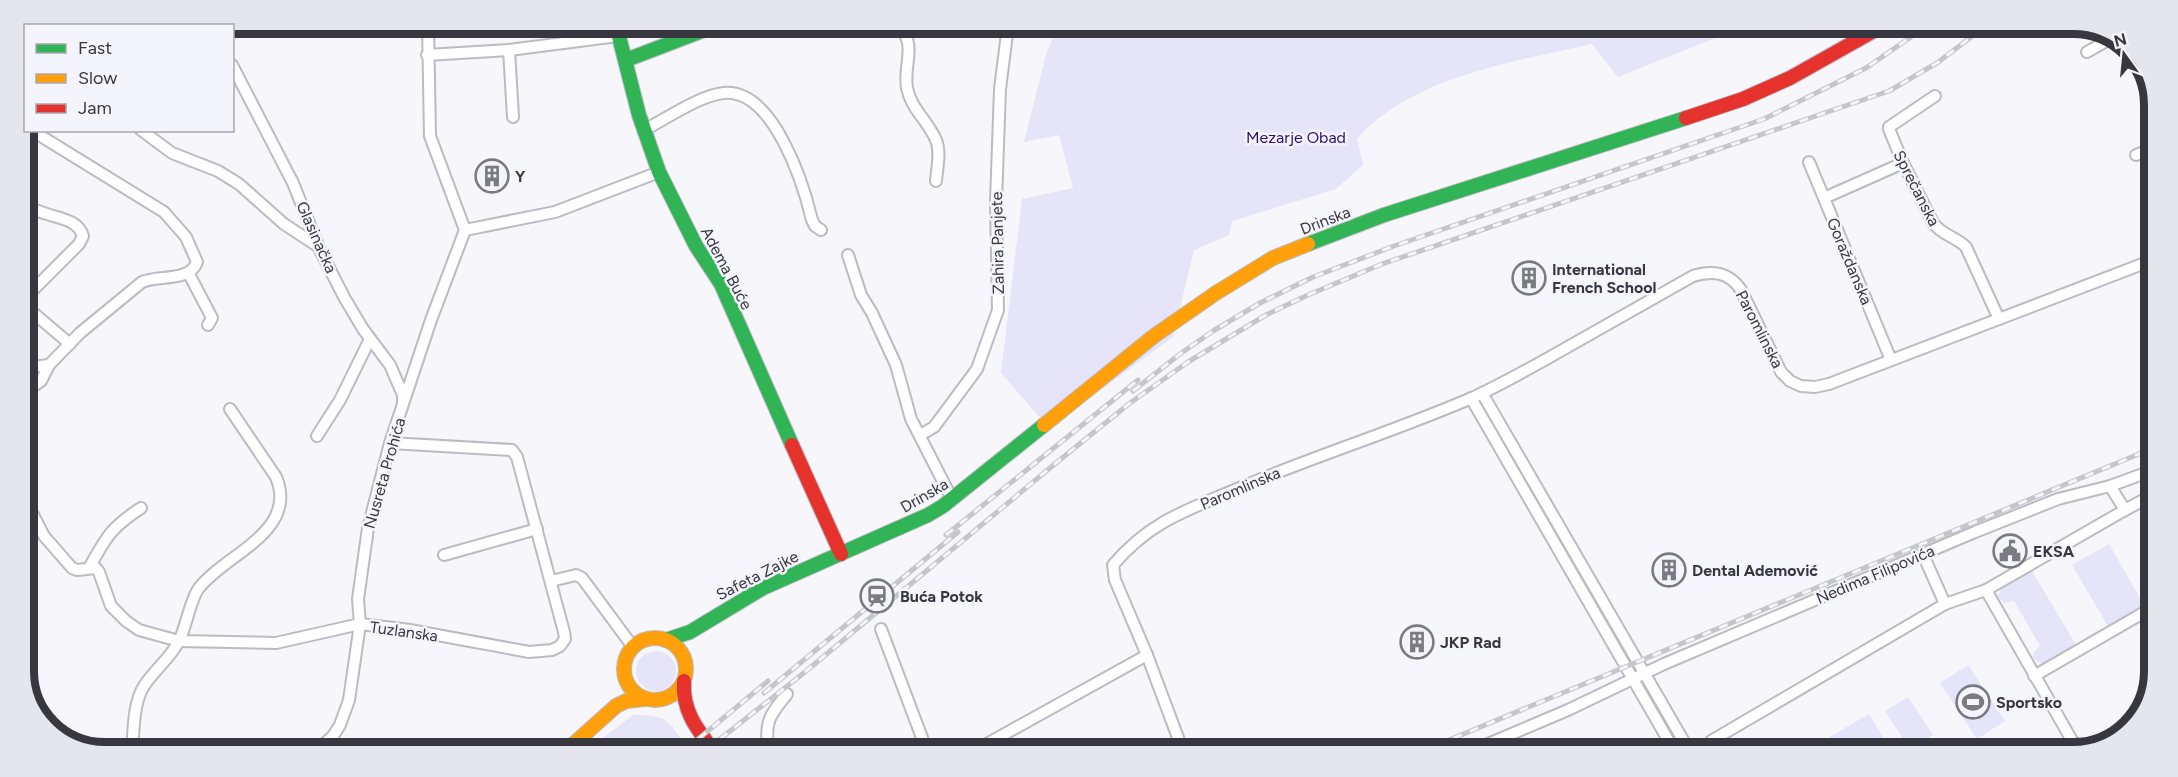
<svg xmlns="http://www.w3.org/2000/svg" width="2178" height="777" viewBox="0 0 2178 777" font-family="Figtree,sans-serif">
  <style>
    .green { fill: #e6e4f8 }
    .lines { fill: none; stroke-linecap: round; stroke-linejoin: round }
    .street-casing { stroke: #bcbbc2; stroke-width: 14 }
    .fast-casing { stroke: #bcbbc2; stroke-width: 16 }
    .slow-casing { stroke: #bcbbc2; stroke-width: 16 }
    .jam-casing { stroke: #bcbbc2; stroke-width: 16 }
    .street { stroke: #fefefe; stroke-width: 10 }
    .fast { stroke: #30b455; stroke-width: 14 }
    .slow { stroke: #ff9f0a; stroke-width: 14 }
    .jam { stroke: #e5322d; stroke-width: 14 }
    .rail-casing { stroke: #c6c5c7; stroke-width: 5 }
    .rail { stroke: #f4f4fd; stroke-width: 3; stroke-dasharray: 9; stroke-linecap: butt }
    .labels { text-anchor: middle; stroke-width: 5; stroke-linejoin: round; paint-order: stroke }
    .park-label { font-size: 16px; fill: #300c74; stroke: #f4f4fd }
    .poi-label { font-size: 16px; font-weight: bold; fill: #383740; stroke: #f4f4fd; text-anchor: start }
    .street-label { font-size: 16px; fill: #383740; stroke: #f4f4fd }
    .rim { fill: none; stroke: #383740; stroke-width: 8 }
  </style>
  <rect width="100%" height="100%" fill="#f6f6fb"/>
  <g class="green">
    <path d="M1059 26 1743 27 1618 77 1592 44C1514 62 1412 76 1357 139L1363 165 1336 189 1232 221 1229 235 1194 250 1173 337 1049 428 1001 373 1022 199 1073 188 1059 135 1024 142 1047 51Z"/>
    <path d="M2109 544 2144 605 2108 626 2072 565Z"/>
    <path d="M2032 571 2076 645 2042 664 2034 659 2033 653 2040 646 2014 601 2004 603 1998 596 2002 588Z"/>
    <circle cx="656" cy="671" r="20"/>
    <path d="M1968 665 2005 721 1977 739 1940 683Z"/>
    <path d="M1908 697 1933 735 1910 750 1885 711Z"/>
    <path d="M1869 714 1889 747 1880 753 1804 752Z"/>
    <path d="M633 715C664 715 667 718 683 742L674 750H587Z"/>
  </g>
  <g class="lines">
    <defs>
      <g id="street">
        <path d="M123 24 125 26"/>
        <path d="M211 24V26"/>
        <path d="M900 26C917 48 903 64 907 88 911 109 928 121 936 140 941 152 937 168 936 181"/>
        <path d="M509 50 513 117"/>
        <path d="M2087 52 2112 38"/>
        <path d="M427 55 509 50 618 36"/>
        <path d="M232 65 293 183 319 248 344 297 363 329 390 365 403 395V403"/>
        <path d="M1935 96 1889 127V129L1903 163 1933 223C1943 236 1955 236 1966 247L1999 319"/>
        <path d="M141 130 172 153 218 171 239 184 284 224 319 247"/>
        <path d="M644 130C666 119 700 95 724 93 773 89 803 182 812 220L815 226 821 230"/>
        <path d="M2136 155 2153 148"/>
        <path d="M1809 162 1891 360"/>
        <path d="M1824 198 1903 163"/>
        <path d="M24 205C32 208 39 212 47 214 61 219 78 220 83 236L79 244 24 299"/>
        <path d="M465 230 555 212 659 172"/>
        <path d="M848 255 861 295 872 313 896 365 911 419 952 499"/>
        <path d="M189 274 212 318 208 325"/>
        <path d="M24 305 70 344"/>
        <path d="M24 368 49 365"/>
        <path d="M24 393 41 381 49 365 80 333 142 282C158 275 190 282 197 262L186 237 164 212 31 130"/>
        <path d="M1482 393 1690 752"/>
        <path d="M1471 398 1675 752"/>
        <path d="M920 435 934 427 977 369 998 310 996 202 1000 89 1008 26"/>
        <path d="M317 436 340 400 370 339"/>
        <path d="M2110 486 2125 510 2151 496"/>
        <path d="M24 502 30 509 44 536 72 568 77 570 96 568 99 572 111 606 126 621 139 630 179 641 276 643 360 624 410 630 529 652 552 650 560 646 565 639 564 632 517 457 512 450 390 443"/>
        <path d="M444 555 537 529"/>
        <path d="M1925 559 1945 604"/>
        <path d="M89 568C106 538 110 528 141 508"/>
        <path d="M551 581 576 575 582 578 633 647"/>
        <path d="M1986 590 2078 751"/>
        <path d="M881 629 927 751"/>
        <path d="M2034 676 2150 609"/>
        <path d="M1711 741 1945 604 1986 590 2125 510"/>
        <path d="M132 749C134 730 133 703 144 686 154 670 172 657 180 639 186 626 191 598 199 588 225 554 299 532 276 477L230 409"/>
        <path d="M319 749 333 736 340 725 349 700 360 624 358 599 368 528 390 443 431 320 465 230 430 136 428 25"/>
        <path d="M768 750C765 721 769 716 787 694"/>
        <path d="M974 751 1147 655"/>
        <path d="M1183 751 1147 655 1115 580 1113 565C1152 519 1191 509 1244 486 1320 454 1398 430 1474 397 1500 385 1525 371 1550 357 1598 330 1646 303 1693 276 1713 270 1729 272 1741 290L1781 372 1790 381 1801 386 1815 387 1829 384 2153 260"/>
        <path d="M1469 752 1568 710 1664 664 1975 532 2058 499 2110 486 2151 471"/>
      </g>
      <g id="fast">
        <path d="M616 25 639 115 659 172 696 246 721 284 792 445"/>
        <path d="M626 60 702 31 709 25"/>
        <path d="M1308 244 1384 215 1686 118"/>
        <path d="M666 640 690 632 763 588 928 515 943 506 1044 425"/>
      </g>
      <g id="slow">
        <path d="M1044 425 1154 336 1216 293 1273 258 1308 244"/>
        <circle cx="655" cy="669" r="31"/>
        <path d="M567 750 616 706 626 701 645 699"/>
      </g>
      <g id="jam">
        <path d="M1686 118 1743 99 1790 78 1879 28"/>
        <path d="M792 445 841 554"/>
        <path d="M684 681C682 710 696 728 713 750"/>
      </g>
    </defs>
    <use href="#street" class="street-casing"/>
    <use href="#fast" class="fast-casing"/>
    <use href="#slow" class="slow-casing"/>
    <use href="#jam" class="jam-casing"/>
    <use href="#street" class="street"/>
    <use href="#fast" class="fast"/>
    <use href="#slow" class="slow"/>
    <use href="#jam" class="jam"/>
    <defs>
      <g id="rail">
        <path d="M1133 391 1180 354 1213 331 1260 303 1313 277 1394 246 1764 119 1866 68 1924 28"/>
        <path d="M946 535 1138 380"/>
        <path d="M764 693 958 532"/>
        <path d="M685 750 768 681"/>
        <path d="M706 750 805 672 1056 463 1130 403 1188 362 1266 315 1308 295 1382 264 1889 91 1937 63 1983 28"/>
        <path d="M1420 752 2151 449"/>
      </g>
    </defs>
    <use href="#rail" class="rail-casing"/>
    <use href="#rail" class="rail"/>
  </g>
  <defs>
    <symbol id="building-ring" viewBox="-11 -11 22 22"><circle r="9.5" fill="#f4f4fd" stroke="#7a7a81" stroke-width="1.5"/><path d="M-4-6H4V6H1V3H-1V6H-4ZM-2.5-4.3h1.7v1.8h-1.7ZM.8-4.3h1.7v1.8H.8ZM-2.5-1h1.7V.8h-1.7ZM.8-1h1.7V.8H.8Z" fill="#7a7a81"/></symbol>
    <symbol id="civic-ring" viewBox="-11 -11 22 22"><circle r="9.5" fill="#f4f4fd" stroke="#7a7a81" stroke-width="1.5"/><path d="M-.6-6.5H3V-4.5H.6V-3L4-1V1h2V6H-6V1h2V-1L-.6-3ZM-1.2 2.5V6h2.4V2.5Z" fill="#7a7a81"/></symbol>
    <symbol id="station-ring" viewBox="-11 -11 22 22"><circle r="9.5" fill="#f4f4fd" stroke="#7a7a81" stroke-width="1.5"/><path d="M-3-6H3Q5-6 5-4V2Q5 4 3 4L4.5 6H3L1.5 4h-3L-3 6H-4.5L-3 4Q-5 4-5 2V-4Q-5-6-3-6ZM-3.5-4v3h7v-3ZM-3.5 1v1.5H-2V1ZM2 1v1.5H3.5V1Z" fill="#7a7a81"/></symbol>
    <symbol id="stadium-ring" viewBox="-11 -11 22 22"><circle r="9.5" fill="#f4f4fd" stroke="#7a7a81" stroke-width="1.5"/><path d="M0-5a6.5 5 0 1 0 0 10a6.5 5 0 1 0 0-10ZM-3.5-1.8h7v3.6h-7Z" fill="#7a7a81"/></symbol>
  </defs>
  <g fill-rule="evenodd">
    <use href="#building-ring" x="473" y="157" width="38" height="38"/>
    <use href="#building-ring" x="1510" y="259" width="38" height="38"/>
    <use href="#civic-ring" x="1991" y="532" width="38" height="38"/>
    <use href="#building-ring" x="1650" y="551" width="38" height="38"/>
    <use href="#station-ring" x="858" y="577" width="38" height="38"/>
    <use href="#building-ring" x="1398" y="623" width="38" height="38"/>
    <use href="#stadium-ring" x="1954" y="683" width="38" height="38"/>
  </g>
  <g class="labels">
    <g class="park-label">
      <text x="1296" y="143">Mezarje Obad</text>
    </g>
    <g class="poi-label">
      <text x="515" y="182">Y</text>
      <text x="1552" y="275">International<tspan x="1552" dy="18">French School</tspan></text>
      <text x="2033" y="557">EKSA</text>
      <text x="1692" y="576">Dental Ademović</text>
      <text x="900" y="602">Buća Potok</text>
      <text x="1440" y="648">JKP Rad</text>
      <text x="1996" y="708">Sportsko</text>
    </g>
    <g class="street-label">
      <text transform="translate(1917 188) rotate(63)" y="6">Sprečanska</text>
      <text transform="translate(1325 220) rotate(-21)" y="6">Drinska</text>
      <text transform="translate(317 237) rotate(66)" y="6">Glasinačka</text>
      <text transform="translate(997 243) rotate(-91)" y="6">Zahira Panjete</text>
      <text transform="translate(1850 261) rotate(67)" y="6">Goraždanska</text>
      <text transform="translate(727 268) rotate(62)" y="6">Adema Buće</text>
      <text transform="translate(1760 329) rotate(63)" y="6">Paromlinska</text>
      <text transform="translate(384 473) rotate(-74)" y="6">Nusreta Prohića</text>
      <text transform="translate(1240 488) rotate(-23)" y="6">Paromlinska</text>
      <text transform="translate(924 495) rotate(-30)" y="6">Drinska</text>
      <text transform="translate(1875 574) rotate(-23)" y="6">Nedima Filipovića</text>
      <text transform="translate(757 575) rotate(-27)" y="6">Safeta Zajke</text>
      <text transform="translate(404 631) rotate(8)" y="6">Tuzlanska</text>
    </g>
  </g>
  <path d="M0 0H2178V777H0ZM105 34H2073A71 71 0 0 1 2144 105V671A71 71 0 0 1 2073 742H105A71 71 0 0 1 34 671V105A71 71 0 0 1 105 34Z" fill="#e5e5ee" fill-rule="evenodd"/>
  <path class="rim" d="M105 34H2073A71 71 0 0 1 2144 105V671A71 71 0 0 1 2073 742H105A71 71 0 0 1 34 671V105A71 71 0 0 1 105 34Z"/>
  <rect x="24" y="24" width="210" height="108" fill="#f4f4fd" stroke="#a9a8b1" stroke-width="1.5"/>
  <rect x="36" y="44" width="30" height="9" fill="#30b455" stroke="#a9a8b1" stroke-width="1.5"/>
  <text x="78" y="54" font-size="18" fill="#383740">Fast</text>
  <rect x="36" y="74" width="30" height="9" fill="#ff9f0a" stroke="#a9a8b1" stroke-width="1.5"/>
  <text x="78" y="84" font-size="18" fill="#383740">Slow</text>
  <rect x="36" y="104" width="30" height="9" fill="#e5322d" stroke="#a9a8b1" stroke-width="1.5"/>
  <text x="78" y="114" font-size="18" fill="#383740">Jam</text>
  <g transform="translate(2124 54) rotate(345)" stroke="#f4f4fd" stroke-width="4.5" paint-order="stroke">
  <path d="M0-4.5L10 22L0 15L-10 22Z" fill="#383740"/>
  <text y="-9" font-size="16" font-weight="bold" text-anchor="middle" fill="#383740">N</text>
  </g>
</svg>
